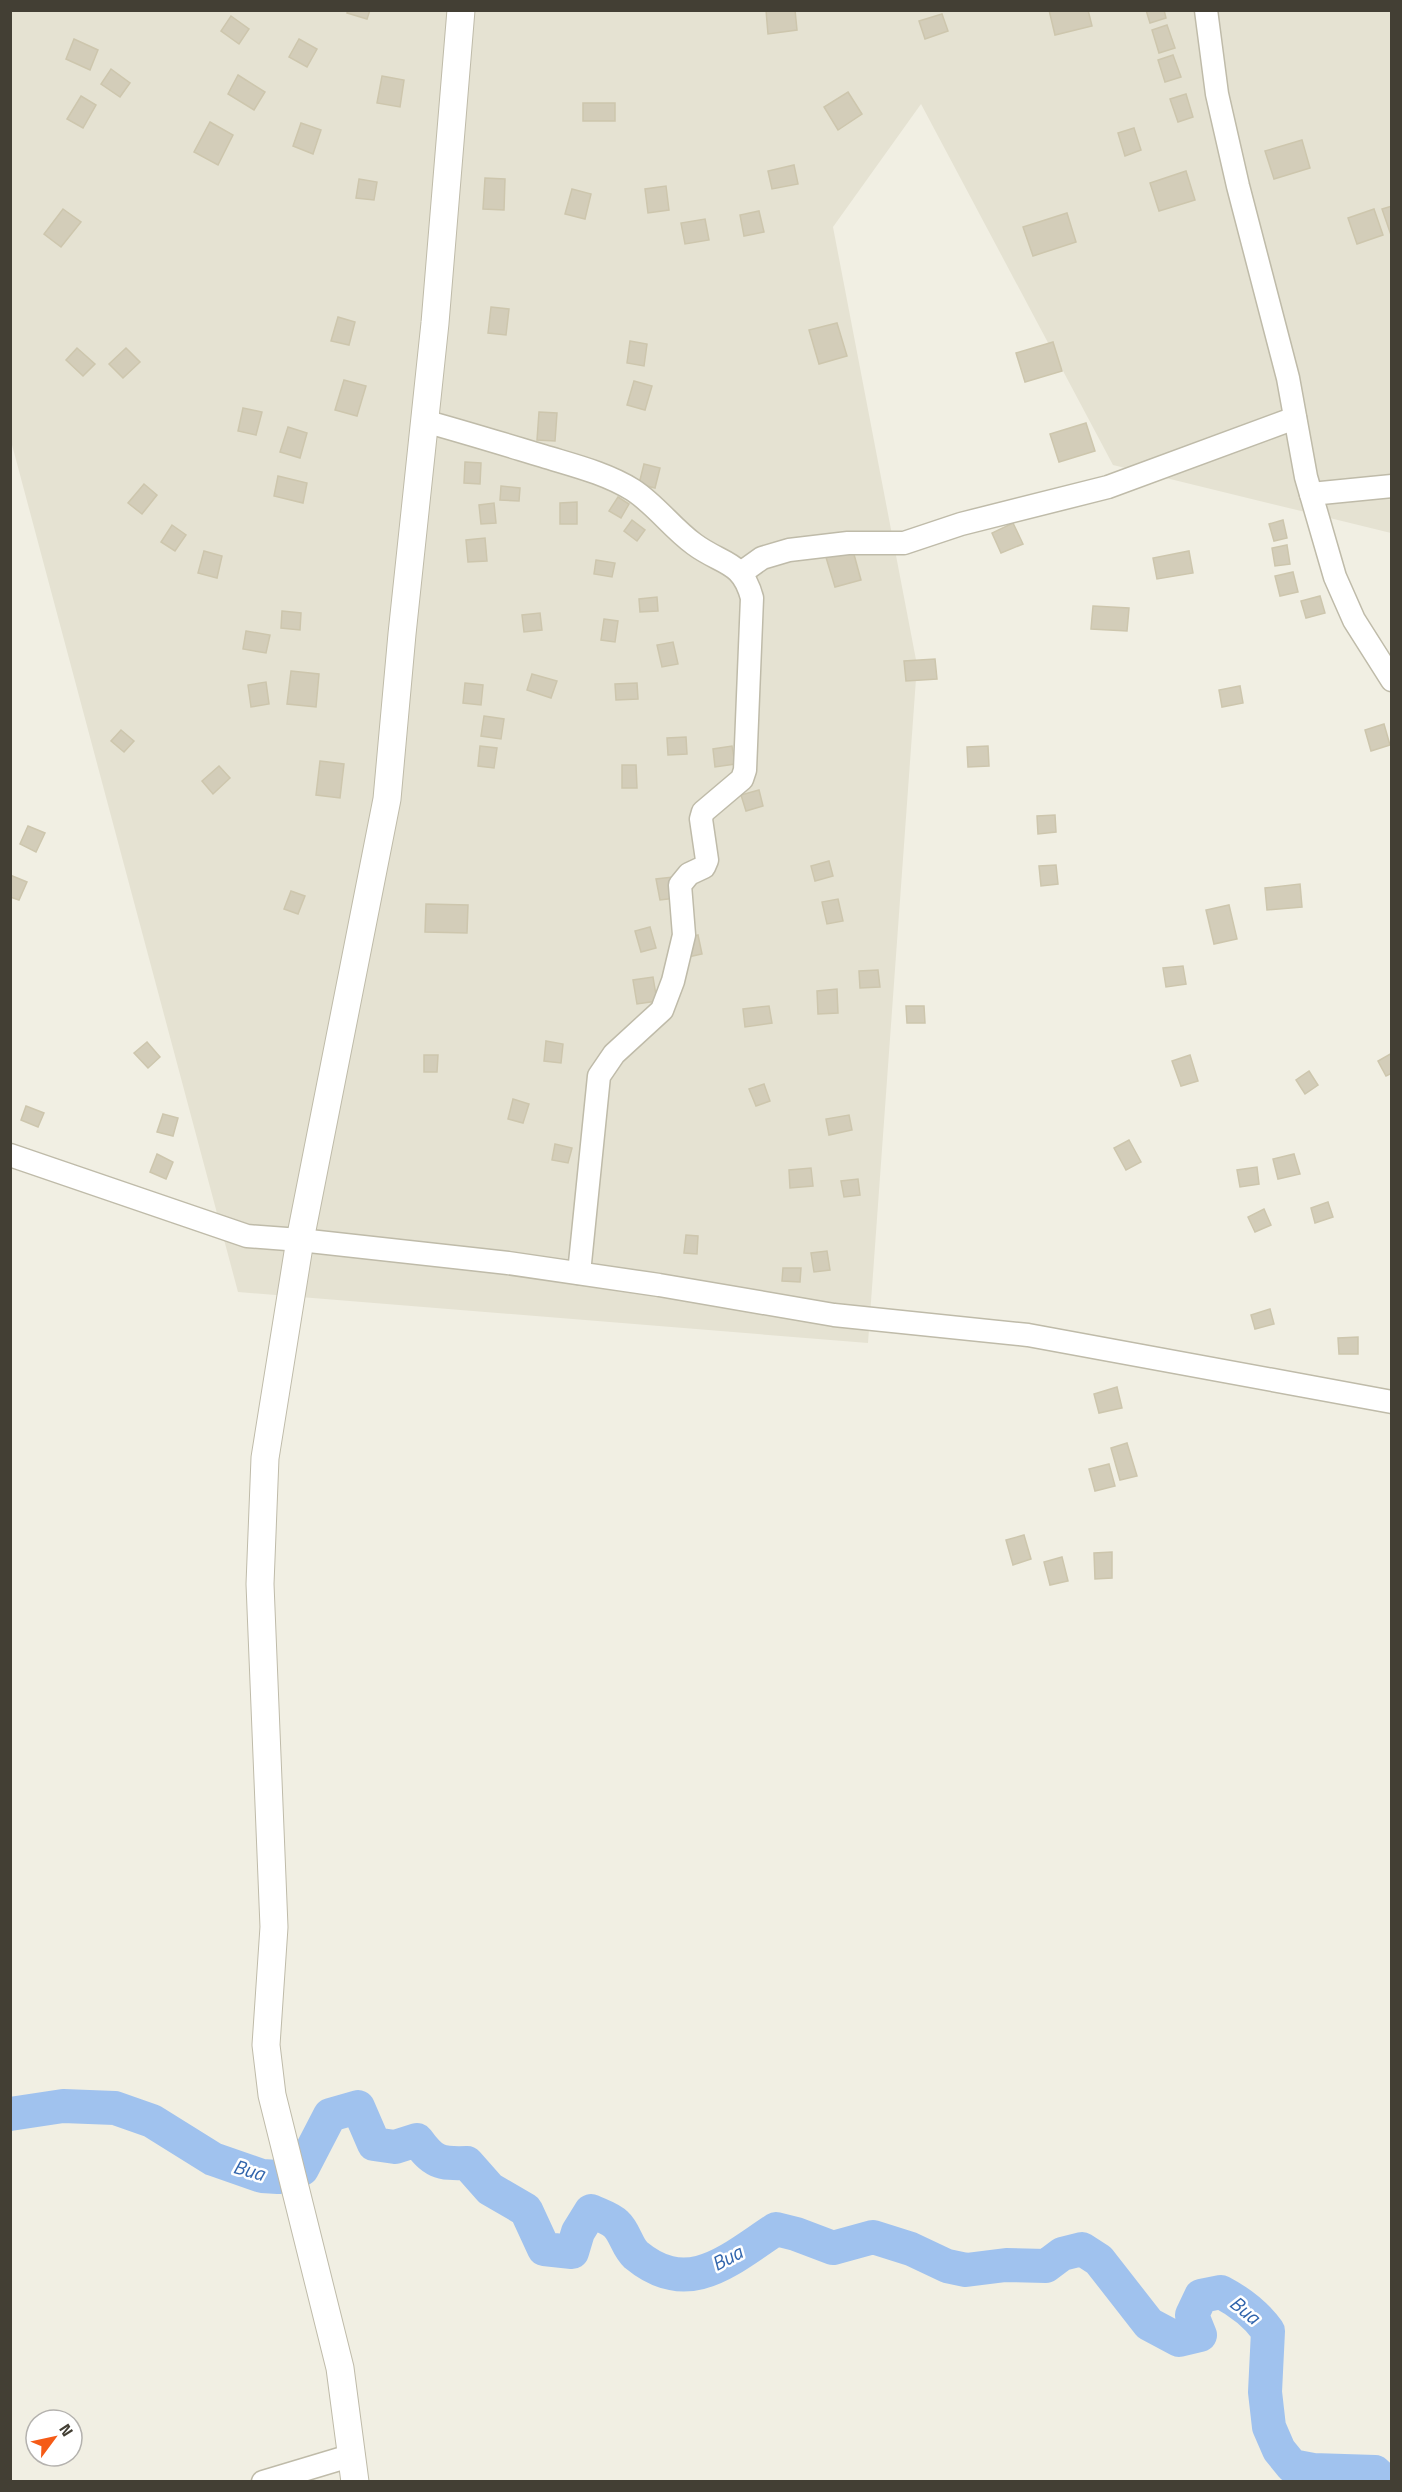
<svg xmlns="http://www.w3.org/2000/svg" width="1402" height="2492" viewBox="0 0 1402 2492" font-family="'Titillium Web',sans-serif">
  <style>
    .residential { fill: #e5e2d2 }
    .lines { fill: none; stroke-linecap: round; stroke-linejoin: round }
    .river { stroke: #a0c2ee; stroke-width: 34 }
    .building { fill: #d3cdb9; stroke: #cdc6ad; stroke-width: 1.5 }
    .minor-casing { stroke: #bfbba9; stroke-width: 25 }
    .tertiary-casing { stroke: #bfbba9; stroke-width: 29 }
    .minor { stroke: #fff; stroke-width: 22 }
    .tertiary { stroke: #fff; stroke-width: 27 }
    .labels { text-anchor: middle; stroke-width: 5; stroke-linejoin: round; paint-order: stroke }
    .water-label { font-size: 20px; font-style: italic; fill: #3064ac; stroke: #fff }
  </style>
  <rect width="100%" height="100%" fill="#f1efe3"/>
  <path class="residential" d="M10 11H1391V533L1113 465 921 104 833 227 917 665 868 1343 238 1292 11 441Z"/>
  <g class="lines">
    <path class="river" d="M10 2114 63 2106 115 2108 152 2121 213 2159 262 2176 278 2177 302 2169 330 2115 358 2107 374 2144 395 2147 417 2140C433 2162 439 2164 467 2163L490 2189 526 2210 544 2249 572 2252 578 2232 591 2211C599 2215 610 2218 616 2224 625 2232 627 2247 636 2255 689 2299 730 2259 776 2229L796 2234 833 2248 873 2237 911 2249 947 2266 966 2270 1006 2265 1046 2266 1062 2254 1082 2249 1099 2260 1149 2324 1179 2340 1200 2335 1192 2315 1201 2296 1221 2292C1240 2302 1255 2313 1268 2331L1265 2392 1269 2427 1279 2450 1292 2466 1313 2470 1375 2472 1386 2482"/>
  </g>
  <g class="building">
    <path d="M348 10H370L367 19 347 13Z"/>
    <path d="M766 10H795L797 30 768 34Z"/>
    <path d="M1049 10H1088L1092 26 1055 35Z"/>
    <path d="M1146 10H1164L1166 18 1150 23Z"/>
    <path d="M942 14 948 31 925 39 919 21Z"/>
    <path d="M231 16 249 29 239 44 221 31Z"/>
    <path d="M1167 25 1175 48 1159 53 1152 30Z"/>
    <path d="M74 39 98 50 90 70 66 59Z"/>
    <path d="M299 39 317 49 307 67 289 57Z"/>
    <path d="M1173 55 1181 77 1165 82 1158 60Z"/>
    <path d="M111 69 130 83 120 97 101 84Z"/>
    <path d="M238 75 265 92 254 110 228 94Z"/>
    <path d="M382 76 404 80 400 107 377 103Z"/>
    <path d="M848 92 862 114 838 130 824 107Z"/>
    <path d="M1186 94 1193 117 1178 122 1170 99Z"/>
    <path d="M81 96 96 105 83 128 67 119Z"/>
    <rect x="583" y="103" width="32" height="18"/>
    <path d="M210 122 233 135 218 165 194 152Z"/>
    <path d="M301 123 321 130 313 154 293 146Z"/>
    <path d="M1134 128 1141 150 1125 156 1118 133Z"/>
    <path d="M1302 140 1310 168 1274 179 1265 151Z"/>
    <path d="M794 165 798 184 772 189 768 171Z"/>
    <path d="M1186 171 1195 200 1159 211 1150 183Z"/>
    <path d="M485 178 505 179 504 210 483 209Z"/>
    <path d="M359 179 377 182 374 200 356 198Z"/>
    <path d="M666 186 669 210 648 213 645 189Z"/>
    <path d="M572 189 591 194 585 219 565 214Z"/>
    <path d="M1392 206V235H1391L1382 209Z"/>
    <path d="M63 209 81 222 61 247 44 234Z"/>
    <path d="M1374 209 1383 235 1357 244 1348 218Z"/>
    <path d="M759 211 764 232 744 236 740 215Z"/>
    <path d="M1067 213 1076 242 1033 256 1023 227Z"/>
    <path d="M705 219 709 240 685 244 681 223Z"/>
    <path d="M491 307 509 309 506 335 488 333Z"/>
    <path d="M338 317 355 322 349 345 331 341Z"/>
    <path d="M837 323 847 356 819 364 809 330Z"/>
    <path d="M630 341 647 344 644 366 627 363Z"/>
    <path d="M1053 342 1062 371 1025 382 1016 353Z"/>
    <path d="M77 348 95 364 83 376 66 360Z"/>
    <path d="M126 348 140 362 123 378 109 364Z"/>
    <path d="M344 380 366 386 357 416 335 410Z"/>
    <path d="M634 381 652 386 645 410 627 405Z"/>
    <path d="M243 408 262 412 256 435 238 431Z"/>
    <path d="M539 412 557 413 555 441 537 440Z"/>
    <path d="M1086 423 1095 451 1059 462 1050 434Z"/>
    <path d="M288 427 307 433 300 458 280 452Z"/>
    <path d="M465 462 481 463 480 484 464 483Z"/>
    <path d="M644 464 660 468 655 488 639 484Z"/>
    <path d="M278 476 307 483 303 503 274 496Z"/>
    <path d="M144 484 157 495 142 514 128 503Z"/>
    <path d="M501 486 520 488 519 501 500 500Z"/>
    <path d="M618 497 629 504 621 518 609 511Z"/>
    <path d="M577 502V524H560V503Z"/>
    <path d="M494 503 496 523 481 524 479 505Z"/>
    <path d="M632 520 645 530 637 541 624 531Z"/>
    <path d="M1283 520 1287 538 1274 541 1269 524Z"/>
    <path d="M1013 523 1023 544 1001 553 992 533Z"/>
    <path d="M172 525 186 535 175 551 161 542Z"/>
    <path d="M485 538 487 561 468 562 466 540Z"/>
    <path d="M1287 545 1290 564 1275 566 1272 548Z"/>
    <path d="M852 547 861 580 835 587 825 554Z"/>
    <path d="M204 551 222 556 217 578 198 573Z"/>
    <path d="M1189 551 1193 573 1157 579 1153 558Z"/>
    <path d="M596 560 615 563 612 577 594 574Z"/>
    <path d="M1293 572 1298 592 1280 596 1275 576Z"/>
    <path d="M1320 596 1325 613 1306 618 1301 601Z"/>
    <path d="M657 597 658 611 640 612 639 599Z"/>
    <path d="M1093 606 1129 608 1127 631 1091 629Z"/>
    <path d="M282 611 301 613 300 630 281 628Z"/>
    <path d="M540 613 542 630 524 632 522 615Z"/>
    <path d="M604 619 618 621 615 642 601 640Z"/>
    <path d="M246 631 270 635 266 653 243 649Z"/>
    <path d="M673 642 678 664 662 667 657 645Z"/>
    <path d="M935 659 937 679 906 681 904 661Z"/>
    <path d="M291 671 319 674 316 707 287 704Z"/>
    <path d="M532 674 557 681 551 698 527 690Z"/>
    <path d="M266 682 269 704 251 707 248 685Z"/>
    <path d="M465 683 483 685 481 705 463 703Z"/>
    <path d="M637 683 638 699 616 700 615 684Z"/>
    <path d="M1240 686 1243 703 1222 707 1219 690Z"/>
    <path d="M484 716 504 719 501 739 481 736Z"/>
    <path d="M1384 724 1390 745 1371 751 1365 730Z"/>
    <path d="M121 730 134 741 124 752 111 741Z"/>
    <path d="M686 737 687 754 668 755 667 738Z"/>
    <path d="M480 746 497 748 494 768 478 766Z"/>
    <path d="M732 746 735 764 715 767 713 749Z"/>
    <path d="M988 746 989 766 968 767 967 747Z"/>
    <path d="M320 761 344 764 340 798 316 795Z"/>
    <path d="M622 765H636L637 788H622Z"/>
    <path d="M219 766 230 778 213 794 202 781Z"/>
    <path d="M759 790 763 806 746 811 741 795Z"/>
    <path d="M1055 815 1056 832 1038 834 1037 816Z"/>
    <path d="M28 826 45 833 36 852 20 844Z"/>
    <path d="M829 861 833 876 815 881 811 866Z"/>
    <path d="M1056 865 1058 884 1041 886 1039 866Z"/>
    <path d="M10 875 27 882 19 900 10 897Z"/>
    <path d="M673 877 676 898 660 900 656 879Z"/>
    <path d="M1300 884 1302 907 1267 910 1265 888Z"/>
    <path d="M291 891 305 896 298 914 284 909Z"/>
    <path d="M838 899 843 921 827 924 822 902Z"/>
    <path d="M426 904 468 905 467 933 425 932Z"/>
    <path d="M1229 905 1237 939 1214 944 1206 910Z"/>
    <path d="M650 927 656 948 641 952 635 931Z"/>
    <path d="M698 935 702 954 688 957 683 939Z"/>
    <path d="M1183 966 1186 984 1166 987 1163 968Z"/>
    <path d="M878 970 880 987 860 988 859 971Z"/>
    <path d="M653 977 657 1001 637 1004 633 980Z"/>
    <path d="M837 989 838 1013 818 1014 817 991Z"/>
    <path d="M769 1006 772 1023 745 1027 743 1009Z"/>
    <path d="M906 1006H924L925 1023H907Z"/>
    <path d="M546 1041 563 1044 561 1063 544 1061Z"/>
    <path d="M147 1042 160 1057 148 1068 134 1053Z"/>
    <path d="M1392 1053V1073L1386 1076 1378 1061Z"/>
    <path d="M424 1055H438L437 1072H424Z"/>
    <path d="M1190 1055 1198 1081 1181 1086 1172 1061Z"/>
    <path d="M1309 1071 1318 1085 1305 1094 1296 1080Z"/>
    <path d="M764 1084 770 1101 756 1106 749 1089Z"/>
    <path d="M513 1099 529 1104 523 1123 508 1119Z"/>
    <path d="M26 1106 44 1113 38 1127 21 1120Z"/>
    <path d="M163 1114 178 1118 173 1136 157 1132Z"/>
    <path d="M849 1115 852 1130 829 1135 826 1119Z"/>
    <path d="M1129 1140 1141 1162 1126 1170 1114 1148Z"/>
    <path d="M555 1144 572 1148 568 1163 552 1160Z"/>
    <path d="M157 1154 173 1162 166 1179 150 1172Z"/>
    <path d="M1294 1154 1300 1174 1278 1179 1273 1159Z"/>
    <path d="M1257 1167 1259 1184 1240 1187 1237 1170Z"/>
    <path d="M811 1168 813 1186 790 1188 789 1170Z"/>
    <path d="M858 1179 860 1195 844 1197 841 1181Z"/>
    <path d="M1328 1202 1333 1217 1315 1223 1311 1208Z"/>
    <path d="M1264 1209 1271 1225 1255 1232 1248 1217Z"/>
    <path d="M686 1235 698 1236 697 1254 684 1253Z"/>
    <path d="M827 1251 830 1270 814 1272 811 1253Z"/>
    <path d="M783 1268H801L800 1282 782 1281Z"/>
    <path d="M1270 1309 1274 1324 1255 1329 1251 1315Z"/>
    <path d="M1358 1337V1354H1339L1338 1338Z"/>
    <path d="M1117 1387 1122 1408 1099 1413 1094 1394Z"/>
    <path d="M1127 1443 1137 1476 1120 1480 1111 1448Z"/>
    <path d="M1109 1464 1115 1486 1095 1491 1089 1469Z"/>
    <path d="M1024 1535 1031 1559 1013 1565 1006 1540Z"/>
    <path d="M1112 1552V1578L1095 1579 1094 1553Z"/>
    <path d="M1062 1557 1068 1581 1050 1585 1044 1562Z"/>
  </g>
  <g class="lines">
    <defs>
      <g id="minor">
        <path d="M1206 10 1217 94 1238 186 1288 378 1306 477 1335 577 1354 620 1392 680"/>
        <path d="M424 421C464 432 503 444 543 456 572 465 606 473 633 490 656 505 672 528 694 544 722 565 742 560 752 598L745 770 742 779 703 812 701 819 707 860 704 867 689 874 680 885 684 935 673 981 662 1010 614 1054 599 1076 579 1273"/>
        <path d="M1311 494 1392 486"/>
        <path d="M741 573 762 558 789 550 848 543H904L961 524 1108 487 1295 418"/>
        <path d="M10 1155 247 1236 300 1240 508 1263 659 1285 834 1315 1028 1335 1392 1402"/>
        <path d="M263 2482 353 2455"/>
      </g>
      <path id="tertiary" d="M355 2482 340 2368 272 2095 266 2045 274 1927 260 1584 265 1458 300 1240 387 799 402 634 435 323 461 10"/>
    </defs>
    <use href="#minor" class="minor-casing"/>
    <use href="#tertiary" class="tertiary-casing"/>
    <use href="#minor" class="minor"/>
    <use href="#tertiary" class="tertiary"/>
  </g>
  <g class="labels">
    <g class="water-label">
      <text transform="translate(249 2170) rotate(16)" y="7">Bua</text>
      <text transform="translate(727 2258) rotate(-28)" y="7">Bua</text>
      <text transform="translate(1245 2310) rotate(39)" y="7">Bua</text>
    </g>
  </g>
  <rect width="1402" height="2492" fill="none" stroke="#433f34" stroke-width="24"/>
  <g transform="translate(54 2438) rotate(57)"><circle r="28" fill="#ffffff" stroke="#b4b2ae" stroke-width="1.5"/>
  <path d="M0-4.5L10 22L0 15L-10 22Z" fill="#f55b17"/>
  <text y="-9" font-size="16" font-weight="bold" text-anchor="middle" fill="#433f34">N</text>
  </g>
</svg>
